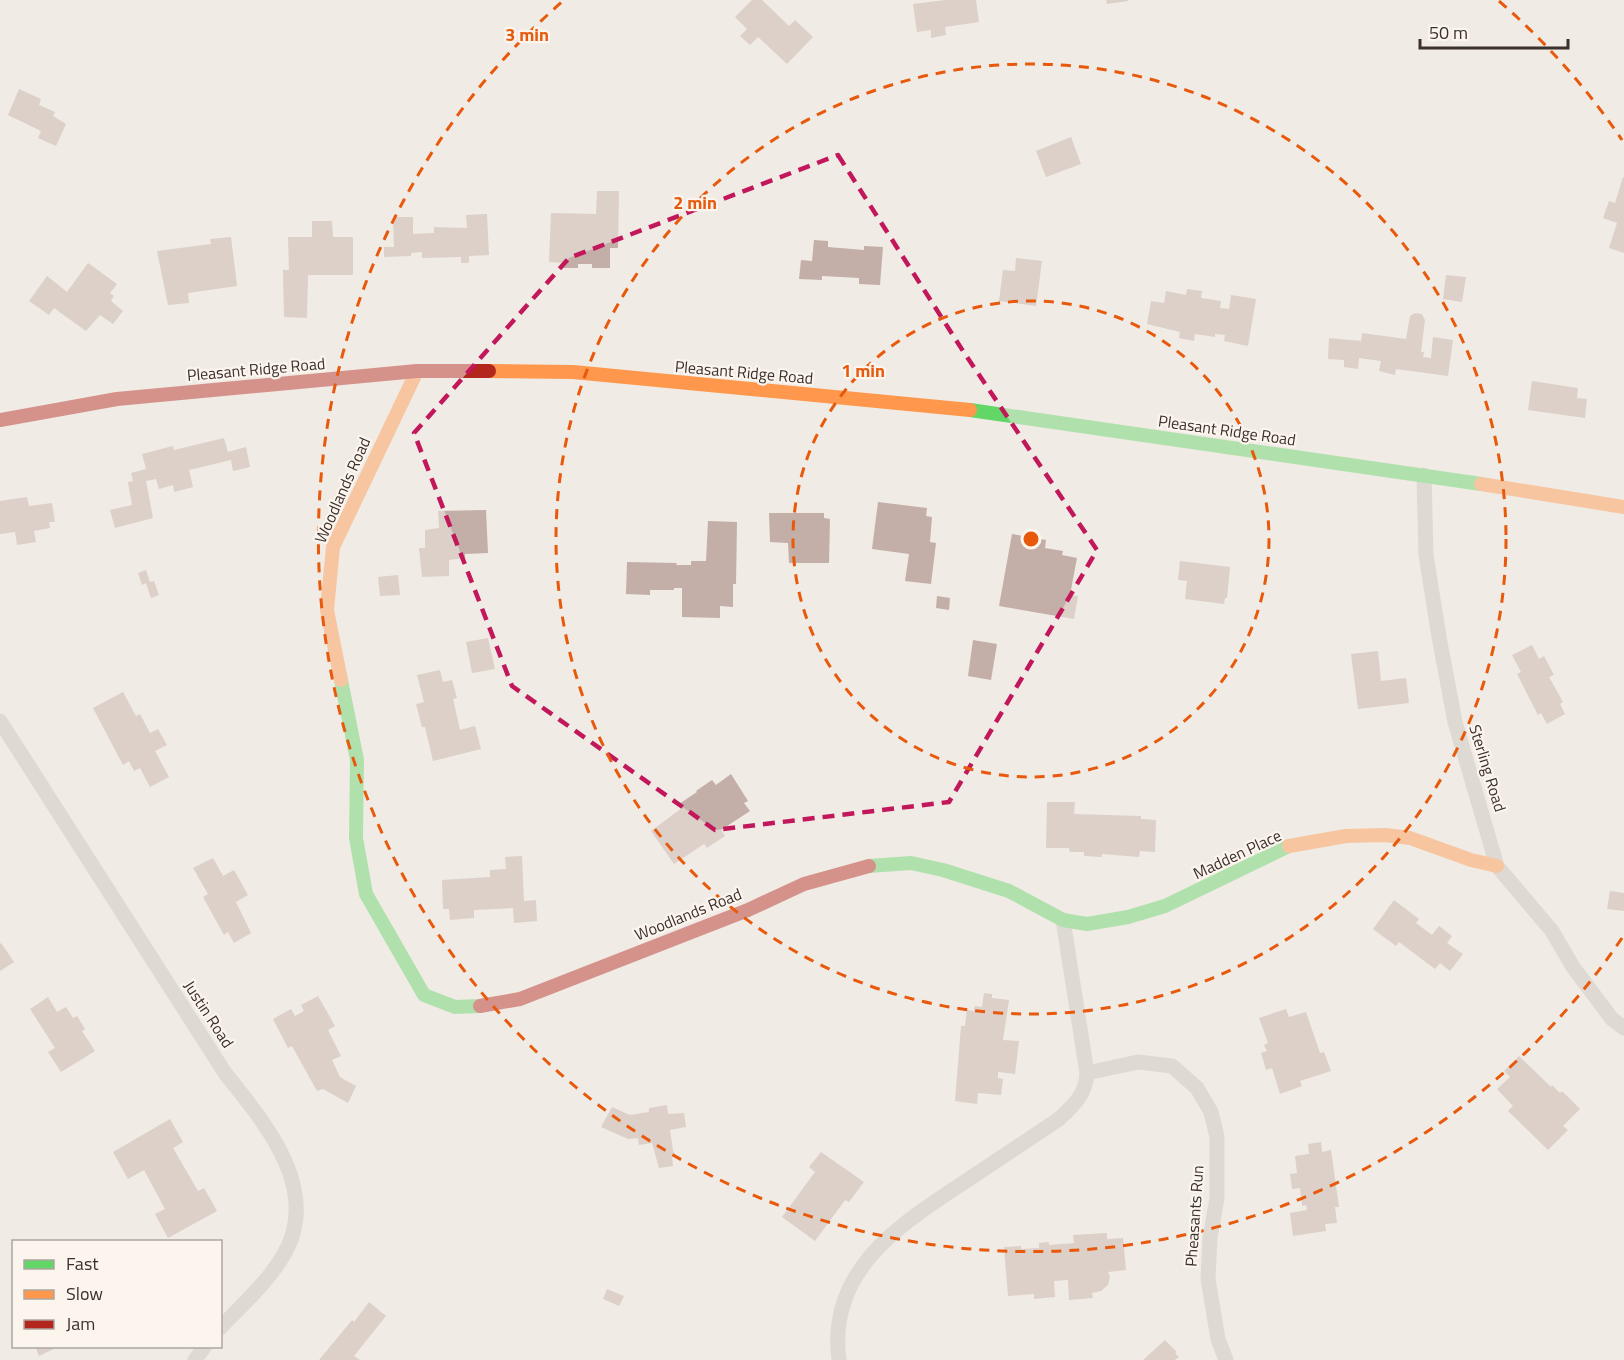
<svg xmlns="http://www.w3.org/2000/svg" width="1624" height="1360" viewBox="0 0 1624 1360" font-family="'Titillium Web',sans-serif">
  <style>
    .building { fill: #c3afa7 }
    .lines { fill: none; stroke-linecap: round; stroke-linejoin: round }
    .street { stroke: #c9c3be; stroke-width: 15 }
    .fast { stroke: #63d668; stroke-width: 14 }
    .slow { stroke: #ff974d; stroke-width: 14 }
    .jam { stroke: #b3261e; stroke-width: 14 }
    .marked { fill: none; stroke: #c2185b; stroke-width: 4.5; stroke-dasharray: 12 8; stroke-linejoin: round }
    .ring { fill: none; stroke: #e8590c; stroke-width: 3; stroke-dasharray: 10 8 }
    .labels { text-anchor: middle; stroke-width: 4.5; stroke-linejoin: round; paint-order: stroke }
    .street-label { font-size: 16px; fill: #3b302b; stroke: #fbf5ee }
    .centre { fill: #e8590c; stroke: #fbf5ee; stroke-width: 3 }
    .ring-label { font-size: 18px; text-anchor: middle; font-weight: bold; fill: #e8590c; stroke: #fbf5ee; stroke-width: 4.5; stroke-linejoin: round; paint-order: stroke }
  </style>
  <rect width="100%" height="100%" fill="#f0ebe5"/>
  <g class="building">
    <path d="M752 0H762L789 26 795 20 813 37 787 64 758 37 750 45 740 36 747 29 735 17Z"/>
    <path d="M945 0H976L979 22 945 27 946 35 931 38V30L917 32 913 4Z"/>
    <path d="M1106 0H1128V1L1107 4Z"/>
    <path d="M19 89 41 99 39 105 55 112 53 116 66 124 56 146 38 138 41 131 8 115Z"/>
    <path d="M1071 137 1081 164 1046 177 1036 151Z"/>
    <path d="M1623 177 1624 178V253L1609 248 1617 223 1603 218 1609 201 1615 203Z"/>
    <path d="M597 191H619L618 248H610V268H592V264H578V268H563V263L549 262 551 213 596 214Z"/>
    <path d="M487 214 489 255 469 256V262L467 263H461V257L422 258V252L411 253V256L384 257V247H394L393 217H413V234L434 233V227L467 228 466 215Z"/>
    <path d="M312 221H332L333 237H353V275H308L307 318 284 317 283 270H289L288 237H312Z"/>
    <path d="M231 237 237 286 188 293 189 303 168 305 157 251 211 244 210 239Z"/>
    <path d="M814 240 828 241V247L864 250V246L883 247 880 285 859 284V278L822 276V280L799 279 801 260 812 261Z"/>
    <path d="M1016 258 1042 261 1036 306 999 301 1003 270 1015 271Z"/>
    <path d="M88 263 117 284 110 293 114 296 111 301 123 311 113 324 100 315 86 331 54 308 49 315 29 301 47 276 67 292Z"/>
    <path d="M1446 275 1466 277 1462 302 1443 299Z"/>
    <path d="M1187 289 1202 291 1201 298 1221 301 1220 308 1229 309 1231 295 1256 299 1248 346 1224 341 1225 335 1215 334V337L1195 334 1194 341 1179 338 1180 332 1147 324 1151 301 1164 303 1166 291 1186 295Z"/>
    <path d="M1415 313 1422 314 1425 320 1421 352H1424L1423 357 1431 358 1433 337 1453 340 1448 376 1396 369 1395 375 1379 371 1381 361 1359 358 1358 369 1344 367V360L1328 359 1329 338 1361 341 1362 333 1406 339 1410 316Z"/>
    <path d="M1532 381 1578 388 1577 398 1587 399 1585 418 1528 410Z"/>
    <path d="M224 438 228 452 246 447 250 467 233 471 231 460 189 470 193 487 174 492 173 485 159 489 156 479 146 481 153 518 115 528 110 510 132 505 128 482 133 481 131 473 146 469 142 454 173 446 174 450Z"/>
    <path d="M27 497 29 506 52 503 55 522H49L50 528 34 531 36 542 17 545 15 532 0 534V501Z"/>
    <path d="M878 502 927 508 926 516 932 517 930 542 936 543 931 584 905 581 909 554 872 549Z"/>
    <path d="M486 510 488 553 465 554V558L449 560V576L422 577 419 548H425V530L439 528 438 511Z"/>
    <path d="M769 513H824V518L830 519 829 563H789L788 543 770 542Z"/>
    <path d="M708 521 737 522 736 584H733V607L720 606V618L682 617V588H674V590H650V595L626 594 627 562 677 563 676 565H691V561H706Z"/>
    <path d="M1012 534 1046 540 1045 548 1063 551 1062 555 1077 558 1070 595 1078 596 1074 619 999 606Z"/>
    <path d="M1180 561 1230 567 1227 598H1225L1224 604 1185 599 1187 581 1178 580Z"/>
    <path d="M146 570 150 582 154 581 159 595 151 598 146 583 142 585 138 573Z"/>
    <path d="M398 575 400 595 380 596 378 577Z"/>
    <path d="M937 596 950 598 949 610 936 608Z"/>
    <path d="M488 638 495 669 472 673 466 642Z"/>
    <path d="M973 640 997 644 991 680 968 676Z"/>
    <path d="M1532 645 1539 659 1544 656 1554 675 1549 677 1563 702 1560 704 1565 714 1547 724 1541 713 1538 715 1517 674 1521 672 1512 655Z"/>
    <path d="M1378 651 1381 681 1406 678 1409 703 1358 709 1351 654Z"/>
    <path d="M440 670 443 682 452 680 457 698 453 699 460 730 475 726 481 749 433 761 425 727H422L416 704 424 702 417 675Z"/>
    <path d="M123 692 136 716 140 714 150 733 158 729 167 745 155 751 169 777 150 787 140 768 134 771 129 761 123 765 93 708Z"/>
    <path d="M731 774 748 801 744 803 750 811 721 830 725 836 707 848 704 844 674 864 651 831 682 808 679 804 697 792 696 791 712 780 716 785Z"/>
    <path d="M1047 802H1075L1074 814 1141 816V819L1156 820 1155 852 1140 851 1139 857 1102 854V857L1084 856V852H1070L1069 848H1046Z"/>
    <path d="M522 856 524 901 536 900 537 921 514 923 513 908 474 910V918L450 920 449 909H443L442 880 490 877V870L506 869 505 857Z"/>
    <path d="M213 858 223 876 234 870 248 895 236 902 251 933 234 943 228 932 224 935 203 897 208 894 193 868Z"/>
    <path d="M1610 891 1624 893V911L1607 909Z"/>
    <path d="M1394 900 1419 919 1416 923 1432 935 1439 926 1452 936 1447 943 1463 954 1450 971 1440 963 1435 969 1399 942 1396 946 1373 929Z"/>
    <path d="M1 943 14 962 0 971V944Z"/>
    <path d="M984 993 992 994V998L1009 1000 1003 1040 1019 1041 1015 1074 998 1072V1078L1003 1079 1001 1095 978 1093 977 1104 955 1101 961 1026H965L967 1010 974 1011 975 1006 982 1007Z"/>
    <path d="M318 996 335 1026 328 1030 341 1056 332 1060 340 1077 356 1086 348 1103 323 1089 317 1091 292 1046 288 1048 273 1019 291 1009 295 1016 304 1011 301 1005Z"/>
    <path d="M48 997 57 1012 66 1007 73 1018 77 1016 85 1029 82 1031 95 1051 61 1072 48 1052 55 1048 30 1009Z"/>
    <path d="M1286 1009 1289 1017 1306 1012 1320 1053 1324 1052 1331 1071 1300 1081 1302 1086 1280 1094 1272 1068 1266 1070 1261 1053 1267 1051 1264 1045 1268 1043 1259 1018Z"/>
    <path d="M1519 1056 1551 1087 1552 1085 1560 1093 1562 1091 1580 1109 1563 1126 1568 1130 1548 1150 1508 1111 1513 1106 1497 1089 1510 1077 1504 1071Z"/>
    <path d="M667 1105 668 1114 684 1113 686 1127 670 1130 674 1157 672 1156 673 1166 659 1168 652 1143 639 1145 638 1138 628 1139 601 1127 612 1107 630 1115 649 1112V1108Z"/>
    <path d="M170 1119 183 1142 173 1148 198 1191 204 1188 217 1211 168 1238 155 1214 165 1209 144 1170 128 1179 113 1152Z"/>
    <path d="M1321 1142 1322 1152 1331 1150 1339 1207H1335L1337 1223 1325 1224 1326 1231 1293 1236 1290 1213 1307 1210 1306 1205 1302 1206 1300 1188 1292 1189 1290 1174 1297 1173 1295 1156 1309 1154 1308 1144Z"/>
    <path d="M821 1152 864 1182 849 1202 845 1200 815 1241 782 1217 815 1172 809 1167Z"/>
    <path d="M1107 1233V1239L1123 1238 1126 1270 1108 1272 1110 1277 1108 1285 1101 1291 1092 1293 1093 1298 1069 1300 1068 1280 1054 1281 1055 1297 1034 1299V1294L1008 1296 1004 1247 1021 1246V1249L1039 1248V1243L1049 1242V1245L1074 1243 1073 1235Z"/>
    <path d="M607 1289 624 1296 619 1306 603 1299Z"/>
    <path d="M369 1302 386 1316 354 1356 360 1360H319L352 1320 354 1322Z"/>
    <path d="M1165 1340 1177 1352 1175 1353 1179 1357 1175 1360H1143Z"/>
    <path d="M35 1346H60L39 1356Z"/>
  </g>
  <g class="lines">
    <g class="street">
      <path d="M1424 475 1426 555 1439 637 1455 722 1497 866 1552 931 1573 967 1612 1019 1624 1028"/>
      <path d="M0 721 225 1073C264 1122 323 1190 283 1256 267 1283 242 1305 220 1328"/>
      <path d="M1087 1073 1138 1062 1172 1066 1197 1088 1211 1112 1217 1137V1198L1210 1238 1208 1279 1218 1339 1226 1360"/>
      <path d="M195 1360 205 1346"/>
      <path d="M839 1360C827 1271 898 1226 963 1183 995 1162 1027 1140 1059 1119 1074 1105 1086 1094 1087 1073L1063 920"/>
    </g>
    <g class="fast">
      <path d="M970 410 1481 484"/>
      <path d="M341 680 357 760 356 838 366 894 424 995 455 1007 480 1006"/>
      <path d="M869 866 911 863 943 870 1009 891 1063 920 1087 924 1128 917 1165 906 1289 846"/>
    </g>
    <g class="slow">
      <path d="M489 371 573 372 970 410"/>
      <path d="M1481 484 1624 507"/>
      <path d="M341 680 327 610 333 547 417 371"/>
      <path d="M1289 846 1346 836 1385 835 1410 838 1471 860 1497 866"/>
    </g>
    <g class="jam">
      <path d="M0 420 117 399 417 371H489"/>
      <path d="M480 1006 520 999 748 910 804 884 869 866"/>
    </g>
  </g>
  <path d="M0 0H1624V1360H0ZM838 155 963 351 1097 550 949 802 715 830 512 686 414 433 569 258Z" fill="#f0ebe5" fill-opacity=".55" fill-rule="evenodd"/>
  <path class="marked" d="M838 155 963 351 1097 550 949 802 715 830 512 686 414 433 569 258Z"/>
  <g class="ring">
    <circle cx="1031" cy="539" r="238"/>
    <circle cx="1031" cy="539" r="475"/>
    <path d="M1622 938A713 713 0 1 1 563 1M1499 1A713 713 0 0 1 1622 140"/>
  </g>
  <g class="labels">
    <g class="street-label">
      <text transform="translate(256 369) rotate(-5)" y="6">Pleasant Ridge Road</text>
      <text transform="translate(744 372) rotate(5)" y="6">Pleasant Ridge Road</text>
      <text transform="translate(1227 430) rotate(8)" y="6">Pleasant Ridge Road</text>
      <text transform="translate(342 490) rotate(-66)" y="6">Woodlands Road</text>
      <text transform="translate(1488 768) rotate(73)" y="6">Sterling Road</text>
      <text transform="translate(1237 854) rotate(-25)" y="6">Madden Place</text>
      <text transform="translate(688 914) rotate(-22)" y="6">Woodlands Road</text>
      <text transform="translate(209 1014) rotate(57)" y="6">Justin Road</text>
      <text transform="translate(1194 1216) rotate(-86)" y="6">Pheasants Run</text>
    </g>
  </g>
  <circle cx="1031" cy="539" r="9" class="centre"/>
  <g class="ring-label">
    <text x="527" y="41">3 min</text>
    <text x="695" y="209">2 min</text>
    <text x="863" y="377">1 min</text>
  </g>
  <rect x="12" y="1240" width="210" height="108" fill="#fbf5ee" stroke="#aea6a0" stroke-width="1.5"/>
  <rect x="24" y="1260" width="30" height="9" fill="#63d668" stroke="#aea6a0" stroke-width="1.5"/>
  <text x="66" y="1270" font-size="18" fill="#3b302b">Fast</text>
  <rect x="24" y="1290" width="30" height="9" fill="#ff974d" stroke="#aea6a0" stroke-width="1.5"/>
  <text x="66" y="1300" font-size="18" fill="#3b302b">Slow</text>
  <rect x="24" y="1320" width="30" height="9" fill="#b3261e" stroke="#aea6a0" stroke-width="1.5"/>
  <text x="66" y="1330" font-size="18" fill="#3b302b">Jam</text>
  <path d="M1420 39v9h148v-9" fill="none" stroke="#3b302b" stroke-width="3"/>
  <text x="1429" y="39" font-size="18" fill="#3b302b" stroke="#fbf5ee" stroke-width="4.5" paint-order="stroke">50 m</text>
</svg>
